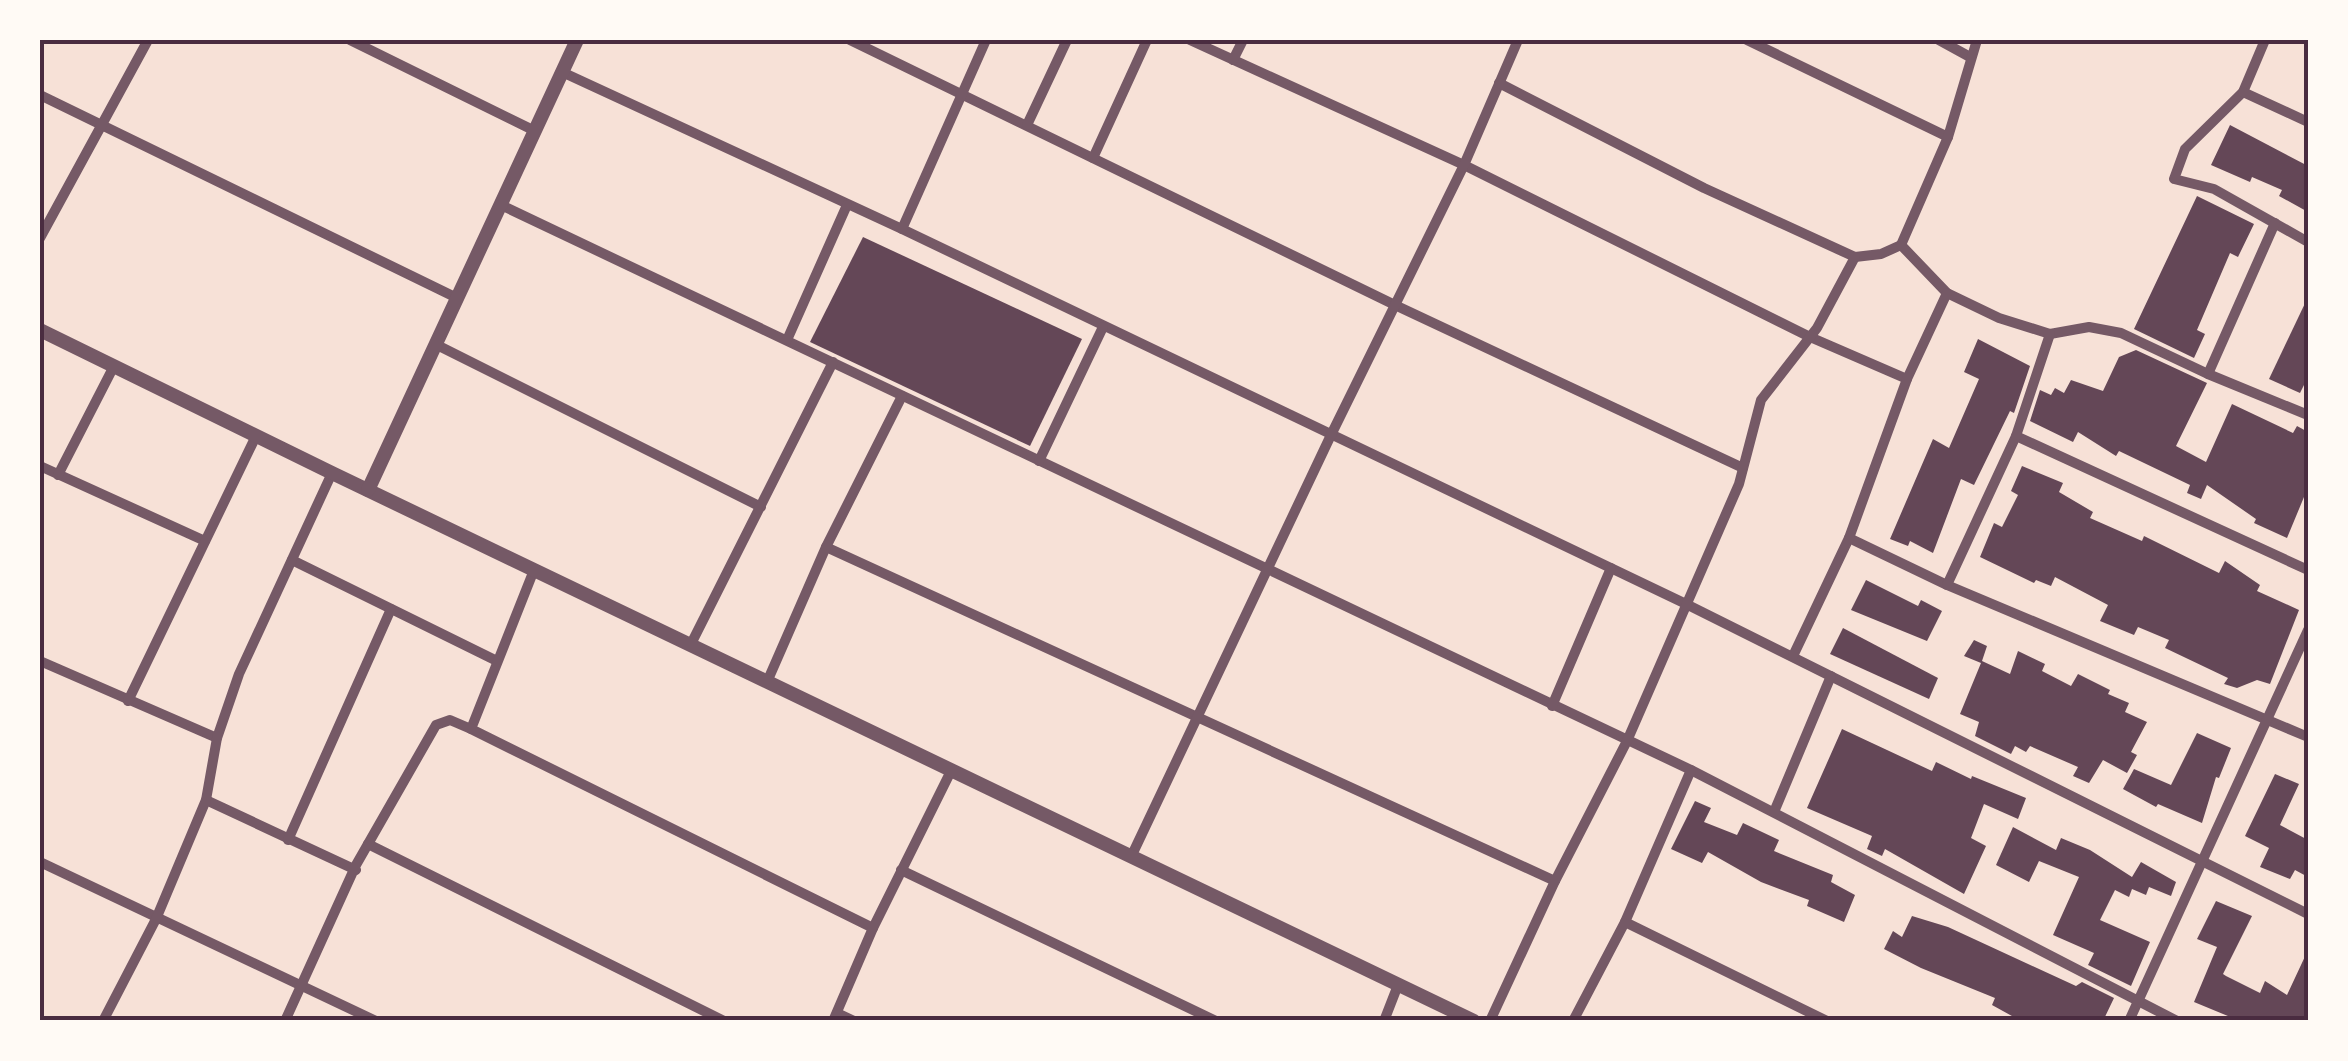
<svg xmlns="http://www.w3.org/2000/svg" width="2348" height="1061" viewBox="0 0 2348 1061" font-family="'Exo 2',sans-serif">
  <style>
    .building { fill: #644757 }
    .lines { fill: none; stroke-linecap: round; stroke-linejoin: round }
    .minor { stroke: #755966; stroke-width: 10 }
    .tertiary { stroke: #755966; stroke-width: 14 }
    .neatline { fill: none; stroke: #4a2c40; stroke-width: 4 }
  </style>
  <rect width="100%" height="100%" fill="#f7e1d7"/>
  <g class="building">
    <path d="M2230 125 2308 166V212L2279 196 2282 190 2252 177 2250 182 2211 165Z"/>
    <path d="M2197 196 2254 224 2238 257 2230 253 2197 330 2205 334 2194 358 2134 329Z"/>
    <path d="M863 237 1082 339 1030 446 810 342Z"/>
    <path d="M2308 297V377L2300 393 2269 379Z"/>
    <path d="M1978 339 2030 366 2014 413 2010 411 1974 485 1961 479 1933 553 1910 541 1908 546 1890 539 1933 439 1949 448 1979 379 1964 372Z"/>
    <path d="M2136 350 2207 383 2176 446 2206 462 2232 404 2293 433 2297 426 2308 432V499L2304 497 2287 538 2254 523 2256 519 2207 485 2201 499 2187 493 2190 485 2119 451 2116 456 2078 432 2073 442 2030 421 2040 390 2051 395 2055 388 2064 393 2071 380 2103 391 2119 357Z"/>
    <path d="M2022 466 2063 483 2059 492 2093 512 2090 518 2142 541 2144 536 2219 573 2225 561 2260 585 2257 591 2299 610 2270 684 2257 680 2237 688 2224 684 2228 678 2165 648 2169 640 2138 627 2134 635 2100 621 2108 605 2055 577 2051 586 2036 580 2034 583 1980 557 1994 523 2002 527 2018 495 2011 491Z"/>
    <path d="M1866 580 1918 606 1921 600 1942 611 1927 641 1851 610Z"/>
    <path d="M1843 628 1938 678 1929 699 1830 654Z"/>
    <path d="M1974 640 1987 646 1982 661 2010 674 2018 651 2045 664 2042 671 2071 686 2078 674 2110 690 2108 694 2129 703 2125 712 2147 722 2131 752 2137 755 2127 773 2103 760 2089 783 2073 776 2078 767 2030 746 2026 752 2015 746 2011 754 1975 736 1979 722 1960 714 1981 663 1964 656Z"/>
    <path d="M1842 729 1932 771 1936 762 1971 779 1972 776 2026 798 2018 819 1984 804 1971 838 1986 846 1964 894 1885 849 1882 856 1867 849 1872 836 1807 808Z"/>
    <path d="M2197 733 2231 748 2219 778 2216 777 2202 823 2158 804 2156 807 2123 789 2134 769 2171 785Z"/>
    <path d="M2275 774 2299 784 2280 825 2308 840V877L2295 870 2290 879 2260 867 2269 848 2245 836Z"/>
    <path d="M1695 801 1711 808 1704 822 1737 835 1743 823 1779 840 1774 851 1833 875 1831 882 1855 895 1844 922 1807 906 1809 900 1761 882 1708 852 1702 863 1671 849Z"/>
    <path d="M2013 827 2056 850 2061 838 2090 850 2132 877 2141 862 2176 882 2171 896 2149 887 2146 895 2132 889 2129 897 2115 890 2100 920 2150 942 2131 986 2088 965 2094 953 2053 935 2079 877 2039 861 2029 882 1996 865Z"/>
    <path d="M2216 901 2252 916 2223 974 2226 976 2260 993 2265 981 2287 995 2308 950V1021H2240L2194 1002 2217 947 2197 939Z"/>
    <path d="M1912 916 1948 927 2076 986 2082 982 2114 998 2103 1021H2021L1992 1005 1995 998 1921 968 1884 949 1893 931 1902 937Z"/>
  </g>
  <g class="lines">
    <g class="minor">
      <path d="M350 40 535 131"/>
      <path d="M850 40 1397 306 1743 468"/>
      <path d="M1190 40 1464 165 1810 337 1907 379"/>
      <path d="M1747 40 1948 137"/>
      <path d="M1939 40 1970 57"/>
      <path d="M2265 40 2243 92 2185 149 2174 179 2214 189 2308 242"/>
      <path d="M1233 60 1243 40"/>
      <path d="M562 72 902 229 1684 603 2308 914"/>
      <path d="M2243 92 2308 122"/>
      <path d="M40 95 457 298"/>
      <path d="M1027 125 1067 40"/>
      <path d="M1093 158 1147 40"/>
      <path d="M503 206 1691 770 2177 1021"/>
      <path d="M902 229 986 40"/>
      <path d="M40 238 148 40"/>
      <path d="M1855 257 1881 254 1901 245"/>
      <path d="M2050 334 2089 327 2121 333 2208 374 2308 415"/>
      <path d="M787 340 847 205"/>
      <path d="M435 344 761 507"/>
      <path d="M2208 374 2275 223"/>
      <path d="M2016 436 2308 570"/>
      <path d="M1039 461 1103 327"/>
      <path d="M40 466 205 541"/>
      <path d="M58 475 114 366"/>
      <path d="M1849 538 1947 585 2308 737"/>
      <path d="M826 547 1555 881"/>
      <path d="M292 560 497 661"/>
      <path d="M534 570 471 729 873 928"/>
      <path d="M1947 585 2016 436 2050 334 1999 318 1947 293 1901 245 1948 137 1977 40"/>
      <path d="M690 646 833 362"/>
      <path d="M1793 656 1849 538 1907 379 1947 293"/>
      <path d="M40 661 217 738"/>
      <path d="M767 682 826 547 902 396"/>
      <path d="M128 701 256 436"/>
      <path d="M1552 706 1611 568"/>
      <path d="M206 800 356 870"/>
      <path d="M1774 812 1831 676"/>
      <path d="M288 840 391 609"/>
      <path d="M368 844 724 1021"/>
      <path d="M1131 857 1331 435 1464 165 1518 40"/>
      <path d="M40 862 376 1021"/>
      <path d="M901 870 1216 1021"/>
      <path d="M1625 922 1827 1021"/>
      <path d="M837 1013 854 1021"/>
      <path d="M103 1021 156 919 206 800 217 738 239 674 332 473"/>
      <path d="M285 1021 356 865 436 725 450 720 471 729"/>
      <path d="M833 1021 873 928 952 769"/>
      <path d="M1384 1021 1398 985"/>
      <path d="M1490 1021 1555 881 1627 741 1739 484 1761 400 1817 328 1855 257 1704 188 1499 83"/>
      <path d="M1573 1021 1625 922 1691 770"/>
      <path d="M2129 1021 2308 630"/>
    </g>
    <g class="tertiary">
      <path d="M40 330 332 473 1474 1021"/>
      <path d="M368 490 577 40"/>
    </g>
  </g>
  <rect width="2348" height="1061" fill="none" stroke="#fffaf5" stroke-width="85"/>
  <rect x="42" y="42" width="2264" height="976" class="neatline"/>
</svg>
